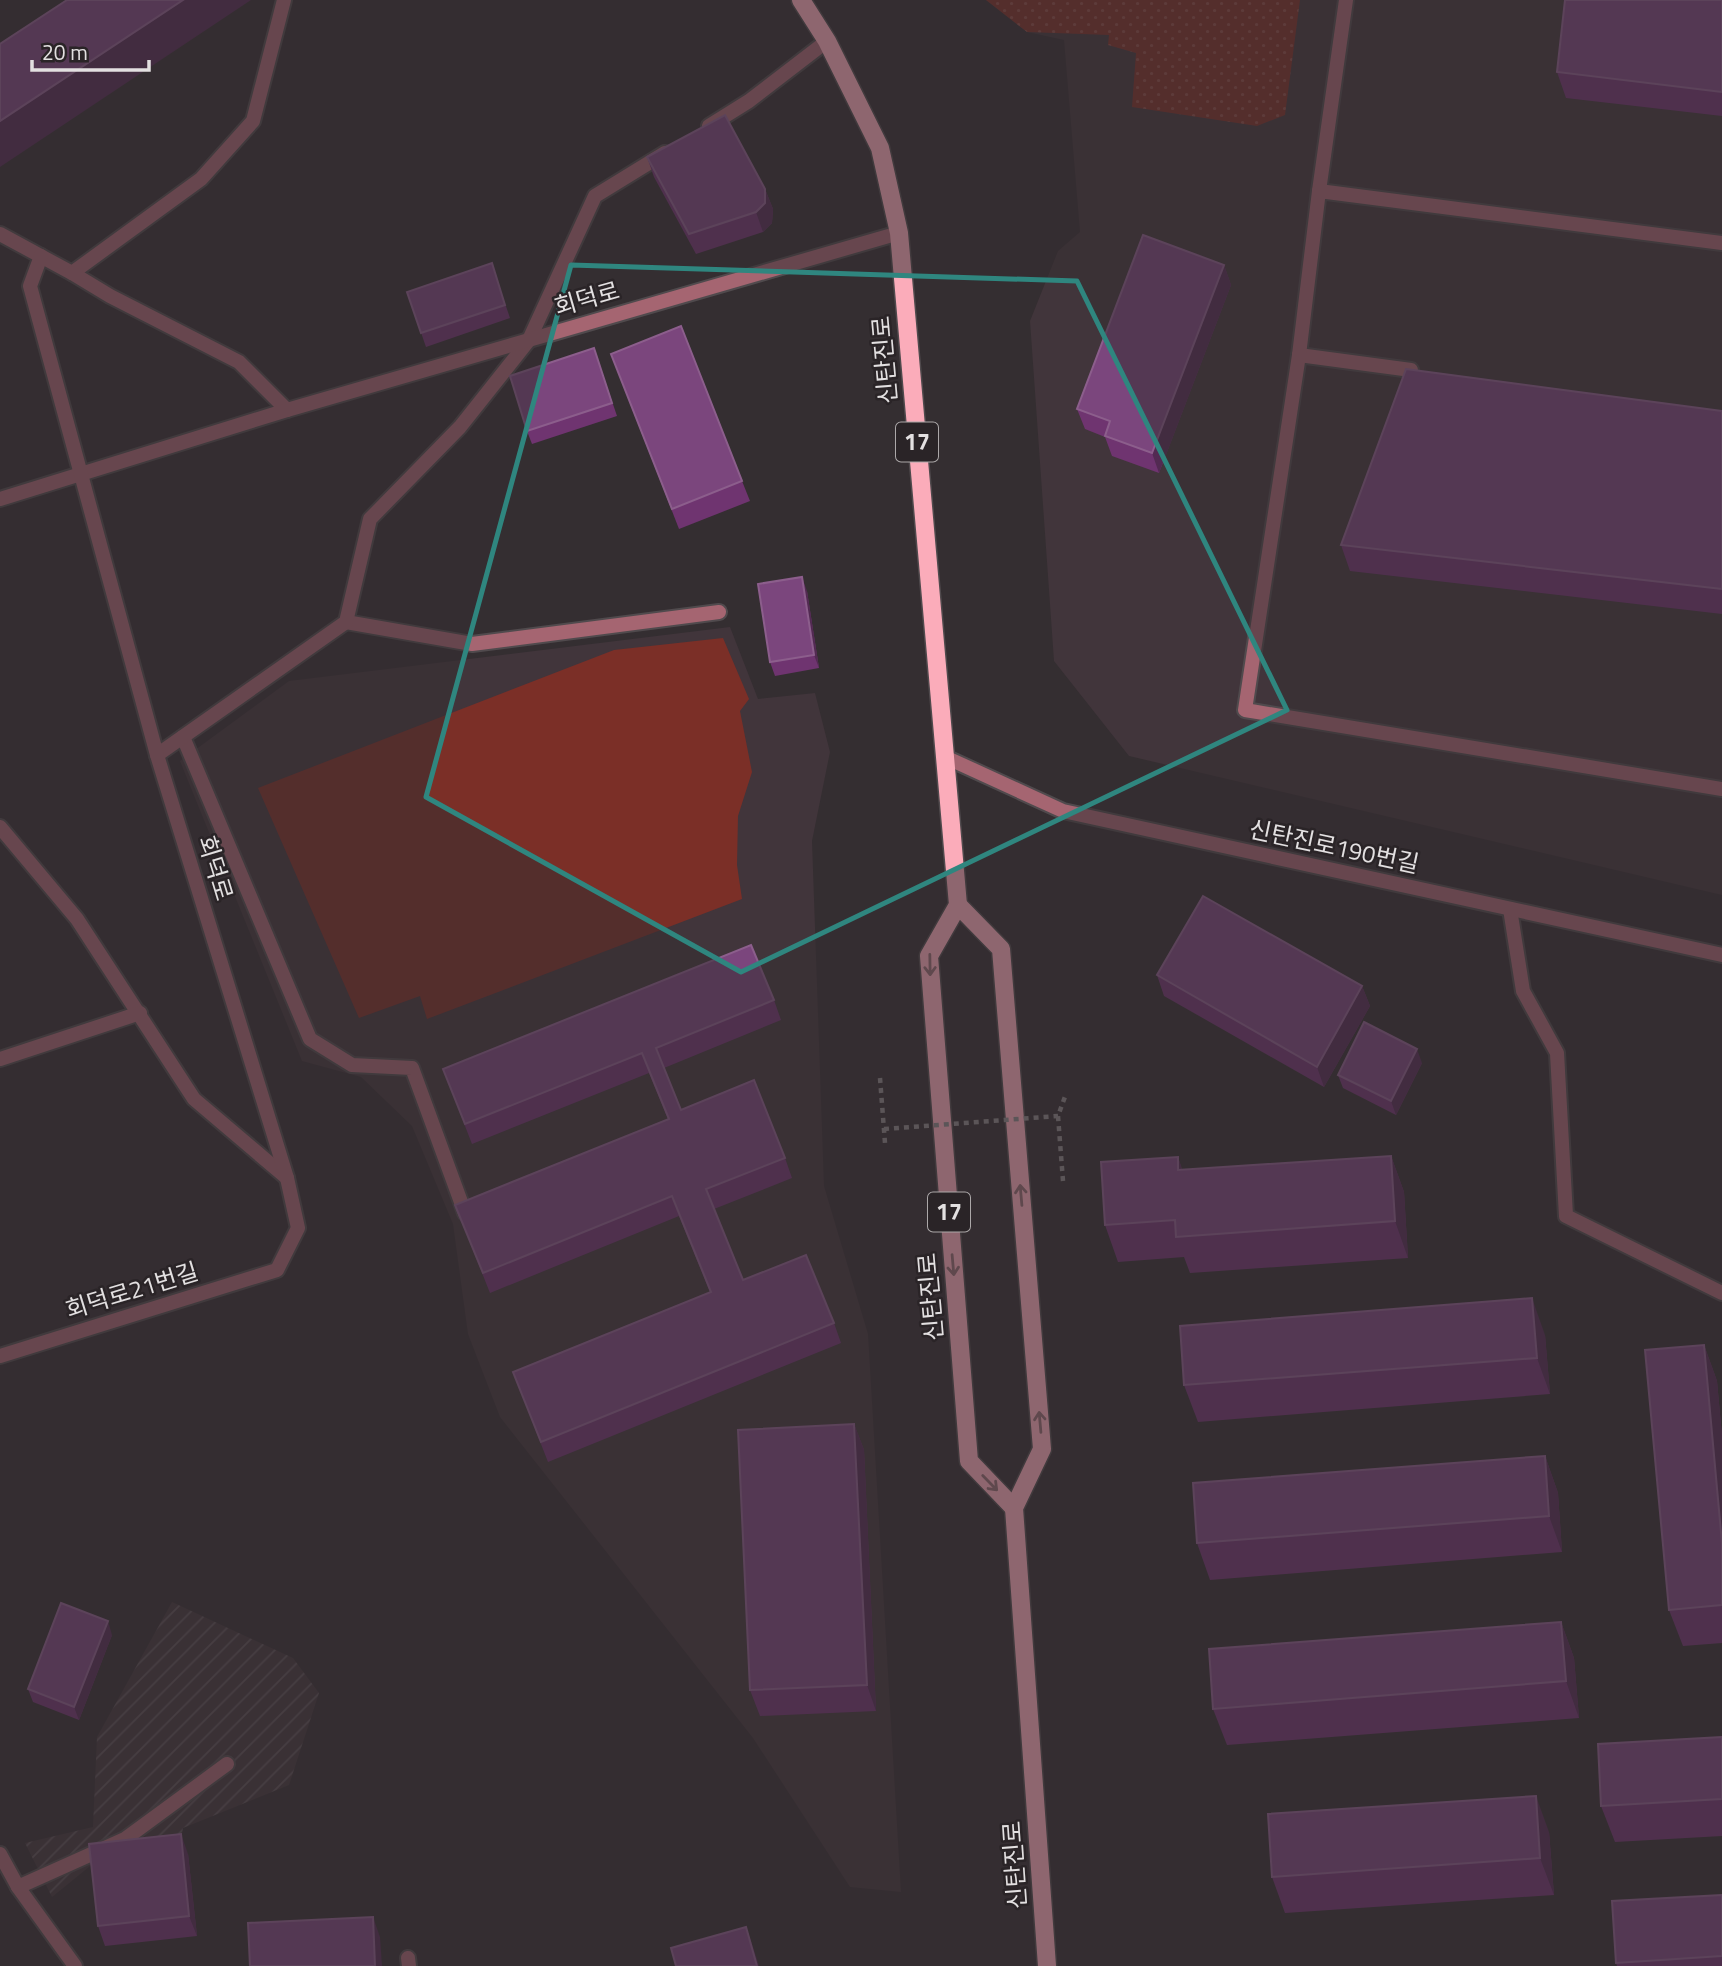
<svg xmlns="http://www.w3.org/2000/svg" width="1722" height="1966" viewBox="0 0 1722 1966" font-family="'Titillium Web','Noto Sans KR',sans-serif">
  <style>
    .built { fill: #41353b }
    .industrial { fill: url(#industrial-furrows) }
    .grass { fill: #7b2f27 }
    .park { fill: url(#park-dots) }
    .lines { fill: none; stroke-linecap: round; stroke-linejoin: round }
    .lane-casing { stroke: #504a4d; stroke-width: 18 }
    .street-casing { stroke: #504a4d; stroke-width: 18 }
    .primary-casing { stroke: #504a4d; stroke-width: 21 }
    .path { stroke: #8a8587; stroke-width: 4.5; stroke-dasharray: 5 5; stroke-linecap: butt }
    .lane { stroke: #a56571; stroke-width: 14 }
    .street { stroke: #a56571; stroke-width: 14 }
    .primary { stroke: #fbacba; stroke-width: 18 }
    .path-bridge { stroke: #8a8587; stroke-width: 4.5; stroke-dasharray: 5 5; stroke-linecap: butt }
    .wall { fill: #6f3470 }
    .shaded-wall { fill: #522a52 }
    .building { fill: #7b467d; stroke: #8c5e8c; stroke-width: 2 }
    .oneway { stroke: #926870 }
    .marked { fill: none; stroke: #2f867f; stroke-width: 5; stroke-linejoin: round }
    .labels { text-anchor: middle; stroke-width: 5; stroke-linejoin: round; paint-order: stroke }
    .shield { fill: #2a2427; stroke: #aca8a9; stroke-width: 2 }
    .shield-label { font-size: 23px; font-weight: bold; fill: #e3e0e1 }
    .street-label { font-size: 24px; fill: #e3e0e1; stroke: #2a2427 }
  </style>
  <defs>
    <pattern id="industrial-furrows" width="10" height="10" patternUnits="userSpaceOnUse" patternTransform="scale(1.75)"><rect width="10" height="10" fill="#41353b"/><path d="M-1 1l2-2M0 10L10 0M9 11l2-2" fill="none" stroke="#5c5257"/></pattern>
    <pattern id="park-dots" width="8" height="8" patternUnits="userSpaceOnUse" patternTransform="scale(1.75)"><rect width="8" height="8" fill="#7b2f27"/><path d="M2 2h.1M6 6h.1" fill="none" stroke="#8e4d46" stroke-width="1.8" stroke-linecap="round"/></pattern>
  </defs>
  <rect width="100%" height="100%" fill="#342e31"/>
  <g class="built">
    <path d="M986 0H1722V895L1129 756 1054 661 1030 321 1058 251 1080 232 1064 40 1027 32Z"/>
    <path d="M730 627 758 699 815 693 830 752 812 841 824 1186 868 1334 901 1892 850 1887 753 1738 500 1417 468 1334 453 1224 412 1126 361 1077 302 1061 180 761 289 681Z"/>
  </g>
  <path class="industrial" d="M172 1602 293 1658 319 1693 289 1785 183 1828 180 1846 95 1862 52 1897 25 1843 93 1827 97 1737Z"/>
  <path class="grass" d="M723 638 749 699 740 711 752 772 738 816 737 865 742 899 427 1019 420 996 359 1018 258 788 614 650Z"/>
  <path class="park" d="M986 0H1300L1285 115 1257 126 1132 107 1136 53 1108 45 1109 35 1027 32Z"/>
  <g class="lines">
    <defs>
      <g id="lane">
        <path d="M709 126 749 101 827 41"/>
        <path d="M1319 191 1346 0"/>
        <path d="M1299 355 1411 370"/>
        <path d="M346 622 472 644 719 612"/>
        <path d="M183 737 310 1039 352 1065 412 1068 465 1213"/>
        <path d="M157 755 346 622 370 519 460 427 529 340 595 196 665 153"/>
        <path d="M0 827 77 919 194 1099 287 1178"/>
        <path d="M1510 909 1523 991 1557 1053 1566 1216 1722 1293"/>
        <path d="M0 1059 140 1013"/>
        <path d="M0 1854 18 1887 75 1966"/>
        <path d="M18 1887 125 1839 227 1764"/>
        <path d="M408 1958 409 1966"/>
      </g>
      <g id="street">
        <path d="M0 234 72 273 201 179 253 121 284 0"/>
        <path d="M1722 243 1319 191 1299 355 1245 710 1722 789"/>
        <path d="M72 273 110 296 239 362 287 410"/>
        <path d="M0 499 287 410 899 233"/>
        <path d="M945 757 1063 811 1722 955"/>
        <path d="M0 1356 277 1270 298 1228 287 1178 157 755 30 286 41 256"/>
      </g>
      <g id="primary">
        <path d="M801 0 827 41 880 148 899 233 958 905 929 956 969 1461 1014 1508"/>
        <path d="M958 905 1001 949 1042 1449 1014 1508 1047 1966"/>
      </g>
    </defs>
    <use href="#lane" class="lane-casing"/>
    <use href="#street" class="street-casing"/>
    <use href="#primary" class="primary-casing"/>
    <g class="path">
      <path d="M880 1078 885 1143"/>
      <path d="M1063 1181 1058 1116 1066 1094"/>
    </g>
    <use href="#lane" class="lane"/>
    <use href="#street" class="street"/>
    <use href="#primary" class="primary"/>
    <path class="path-bridge" d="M884 1129 1058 1116"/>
  </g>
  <g class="wall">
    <path d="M1722 0V116L1566 98 1557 72Z"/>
    <path d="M647 157 765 189 773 209 772 223 763 232 696 254 654 177Z"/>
    <path d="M1224 265 1231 285 1159 473 1112 456 1105 437 1085 429 1077 409Z"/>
    <path d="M496 277 510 318 426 347 407 292Z"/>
    <path d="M594 348 617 416 532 444 527 431Z"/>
    <path d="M611 354 742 481 750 501 679 529Z"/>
    <path d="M1722 411V614L1350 571 1341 545Z"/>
    <path d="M807 591 819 668 775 676 770 662Z"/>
    <path d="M1157 975 1362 986 1370 1006 1324 1087 1164 996Z"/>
    <path d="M774 1000 781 1020 664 1068 681 1110 785 1158 792 1178 714 1209 743 1280 834 1323 841 1343 548 1462 513 1372 710 1292 679 1216 490 1293 455 1205 668 1119 649 1073 472 1144 443 1069Z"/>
    <path d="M1422 1063 1396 1115 1343 1088 1338 1075Z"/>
    <path d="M1391 1156 1404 1192 1408 1258 1190 1273 1184 1257 1118 1262 1105 1225 1178 1157 1182 1170Z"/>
    <path d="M1545 1335 1550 1394 1198 1422 1184 1385Z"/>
    <path d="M1704 1345 1717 1381 1722 1436V1643L1683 1646 1669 1610Z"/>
    <path d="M854 1424 864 1450 876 1711 760 1716 750 1690Z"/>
    <path d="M1545 1456 1558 1493 1562 1552 1210 1580 1197 1543Z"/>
    <path d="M1561 1622 1574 1658 1579 1718 1227 1745 1213 1709Z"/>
    <path d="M112 1635 79 1720 33 1702 28 1689Z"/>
    <path d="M1722 1737V1836L1615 1842 1601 1806Z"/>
    <path d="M1549 1832 1554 1895 1285 1913 1272 1877Z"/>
    <path d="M188 1854 197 1936 105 1946 98 1926Z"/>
    <path d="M1722 1895V1966H1617L1616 1963Z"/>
  </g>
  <g class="shaded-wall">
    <path d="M183 0H251L0 167V121Z"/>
    <path d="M765 189 773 209 772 223 763 232 756 212Z"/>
    <path d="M1224 265 1231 285 1159 473 1152 453Z"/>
    <path d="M802 577 807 591 819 668 814 655Z"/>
    <path d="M1362 986 1370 1006 1324 1087 1317 1067Z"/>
    <path d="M1417 1049 1422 1063 1396 1115 1391 1101Z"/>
    <path d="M1391 1156 1404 1192 1408 1258 1395 1221Z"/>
    <path d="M1178 1157 1191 1194 1178 1170Z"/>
    <path d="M1532 1298 1545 1335 1550 1394 1537 1358Z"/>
    <path d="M1704 1345 1717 1381 1722 1436V1543Z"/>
    <path d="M854 1424 864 1450 876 1711 867 1685Z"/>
    <path d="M1545 1456 1558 1493 1562 1552 1549 1516Z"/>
    <path d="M108 1621 112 1635 79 1720 74 1707Z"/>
    <path d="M1561 1622 1574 1658 1579 1718 1566 1681Z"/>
    <path d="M1536 1796 1549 1832 1554 1895 1540 1858Z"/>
    <path d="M181 1834 188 1854 197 1936 189 1916Z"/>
    <path d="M373 1917 380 1937 382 1966H375Z"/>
    <path d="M746 1927 753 1947 759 1966H757Z"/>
  </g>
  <g class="building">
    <path d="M67 0H183L0 121V44Z"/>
    <path d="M1565 0H1722V92L1557 72Z"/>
    <path d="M725 115 765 189V203L756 212 689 234 647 157Z"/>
    <path d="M1143 235 1224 265 1152 453 1105 436 1110 421 1077 409Z"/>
    <path d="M492 263 505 305 421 333 407 292Z"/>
    <path d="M681 326 742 481 672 509 611 354Z"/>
    <path d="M594 348 612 403 527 431 510 376Z"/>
    <path d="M1406 369 1722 411V589L1341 545Z"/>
    <path d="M802 577 814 655 770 662 758 584Z"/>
    <path d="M1203 896 1362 986 1317 1067 1157 975Z"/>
    <path d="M751 945 774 1000 656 1048 681 1110 754 1080 785 1158 706 1189 743 1280 806 1255 834 1323 541 1442 513 1372 711 1292 672 1196 483 1273 455 1205 669 1119 642 1053 465 1124 443 1069Z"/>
    <path d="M1364 1022 1417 1049 1391 1101 1338 1075Z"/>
    <path d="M1391 1156 1395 1221 1176 1237 1175 1220 1105 1225 1101 1162 1178 1157V1170Z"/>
    <path d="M1532 1298 1537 1358 1184 1385 1180 1326Z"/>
    <path d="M1704 1345 1722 1543V1605L1669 1610 1645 1350Z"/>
    <path d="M854 1424 867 1685 750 1690 738 1430Z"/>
    <path d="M1545 1456 1549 1516 1197 1543 1193 1483Z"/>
    <path d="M61 1603 108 1621 74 1707 28 1689Z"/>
    <path d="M1561 1622 1566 1681 1213 1709 1209 1649Z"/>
    <path d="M1722 1737V1799L1601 1806 1598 1744Z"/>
    <path d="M1536 1796 1540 1858 1272 1877 1268 1814Z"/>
    <path d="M181 1834 189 1916 98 1926 89 1844Z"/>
    <path d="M1722 1895V1956L1616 1963 1612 1901Z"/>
    <path d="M373 1917 375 1966H250L248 1923Z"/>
    <path d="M746 1927 757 1966H676L671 1948Z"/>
  </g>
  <defs><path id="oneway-shaft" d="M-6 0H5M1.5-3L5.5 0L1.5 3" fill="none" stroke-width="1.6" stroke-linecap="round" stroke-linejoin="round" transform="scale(1.75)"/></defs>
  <g class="oneway">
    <use href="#oneway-shaft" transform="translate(930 965) rotate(89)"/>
    <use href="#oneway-shaft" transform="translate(1021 1195) rotate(-95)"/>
    <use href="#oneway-shaft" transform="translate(953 1265) rotate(85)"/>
    <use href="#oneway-shaft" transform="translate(1040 1422) rotate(-95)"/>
    <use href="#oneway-shaft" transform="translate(990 1483) rotate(46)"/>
  </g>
  <path d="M0 0H1722V1966H0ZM571 265 1077 281 1287 710 741 972 426 797Z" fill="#342e31" fill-opacity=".55" fill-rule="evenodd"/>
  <path class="marked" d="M571 265 1077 281 1287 710 741 972 426 797Z"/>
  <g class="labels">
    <g class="shield">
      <rect x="896" y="422.5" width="42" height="39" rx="5"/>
      <rect x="928" y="1192.5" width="42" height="39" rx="5"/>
    </g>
    <g class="shield-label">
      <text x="917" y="450">17</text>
      <text x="949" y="1220">17</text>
    </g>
    <g class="street-label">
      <text transform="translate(587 299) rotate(-16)" y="8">회덕로</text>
      <text transform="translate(885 360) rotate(-95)" y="8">신탄진로</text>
      <text transform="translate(1334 847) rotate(12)" y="8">신탄진로190번길</text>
      <text transform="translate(215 868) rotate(73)" y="8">회덕로</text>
      <text transform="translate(132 1291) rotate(-17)" y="8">회덕로21번길</text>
      <text transform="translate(931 1297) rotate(-95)" y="8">신탄진로</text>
      <text transform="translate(1015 1865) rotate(-94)" y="8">신탄진로</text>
    </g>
  </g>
  <path d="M32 60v10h117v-10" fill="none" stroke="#e3e0e1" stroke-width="3.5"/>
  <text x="42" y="60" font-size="21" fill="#e3e0e1" stroke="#2a2427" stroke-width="5" paint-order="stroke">20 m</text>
</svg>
